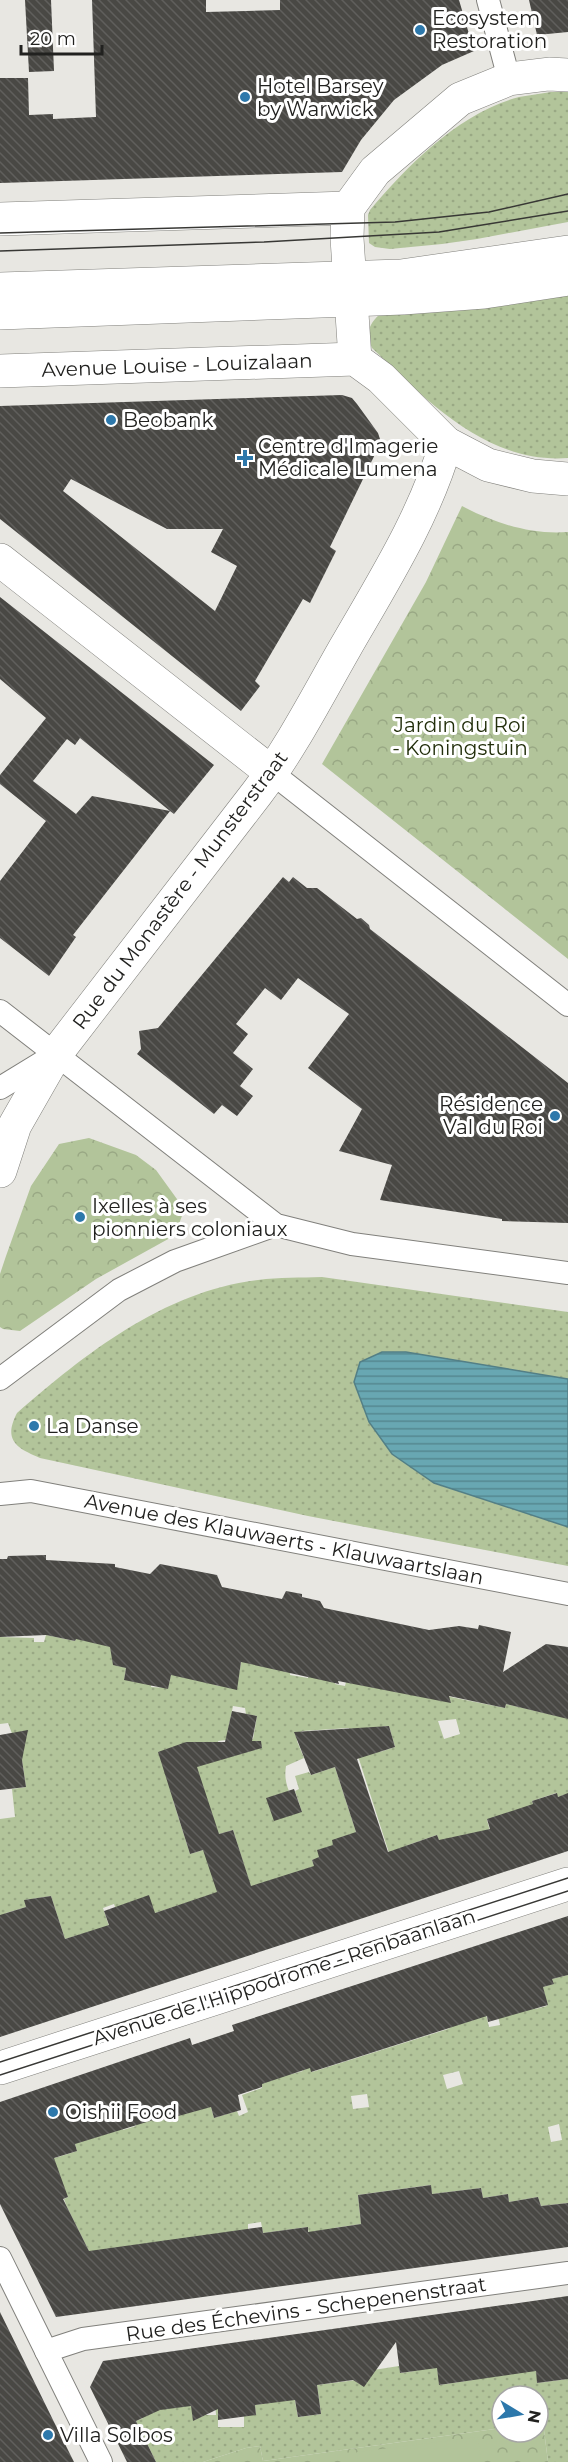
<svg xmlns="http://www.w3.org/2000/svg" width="568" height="2462" viewBox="0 0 568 2462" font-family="Montserrat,sans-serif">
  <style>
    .grass { fill: url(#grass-dots); fill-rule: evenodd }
    .park { fill: url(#park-crowns) }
    .pitch { fill: #b2c49a }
    .water { fill: url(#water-rules); stroke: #537f86; stroke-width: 1.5 }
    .building { fill: url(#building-back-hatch); fill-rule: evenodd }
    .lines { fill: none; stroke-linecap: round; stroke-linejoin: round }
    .street-casing { stroke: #81807c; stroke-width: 24 }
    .secondary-casing { stroke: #81807c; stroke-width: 34 }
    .highway-casing { stroke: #81807c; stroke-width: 34 }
    .street { stroke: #fff; stroke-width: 22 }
    .secondary { stroke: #fff; stroke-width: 33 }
    .highway { stroke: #fff; stroke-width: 33 }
    .tram { stroke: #383835; stroke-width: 1.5 }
    .poi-dot { fill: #2d78ab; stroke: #fff; stroke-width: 2 }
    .labels { text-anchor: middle; stroke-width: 6; stroke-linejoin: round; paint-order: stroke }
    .poi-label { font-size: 20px; fill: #21211f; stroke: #fff; text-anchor: start }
    .street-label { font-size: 20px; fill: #21211f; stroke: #fff }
    .park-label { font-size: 20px; fill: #222e0b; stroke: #fff }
  </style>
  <defs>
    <pattern id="grass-dots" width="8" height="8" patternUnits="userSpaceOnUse" patternTransform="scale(1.5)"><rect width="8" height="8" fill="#b2c49a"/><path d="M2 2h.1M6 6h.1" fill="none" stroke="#99a884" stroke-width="1.8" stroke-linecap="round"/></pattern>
    <pattern id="park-crowns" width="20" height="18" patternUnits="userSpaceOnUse" patternTransform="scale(1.5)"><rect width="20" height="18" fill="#b2c49a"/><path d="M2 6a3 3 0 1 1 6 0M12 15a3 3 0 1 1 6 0" fill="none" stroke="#99a884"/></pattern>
    <pattern id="water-rules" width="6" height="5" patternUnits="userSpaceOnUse" patternTransform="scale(1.5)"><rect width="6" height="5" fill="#68a7b2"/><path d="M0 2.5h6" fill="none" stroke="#558890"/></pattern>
    <pattern id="building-back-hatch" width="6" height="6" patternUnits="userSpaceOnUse" patternTransform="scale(1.5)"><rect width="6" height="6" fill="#494844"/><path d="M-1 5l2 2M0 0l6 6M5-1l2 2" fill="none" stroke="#605f5c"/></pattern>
  </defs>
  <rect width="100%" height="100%" fill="#e8e7e2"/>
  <g class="grass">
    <path d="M551 92H568V222L477 239 442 244 390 249 375 247 369 243 368 215 370 210C409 164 459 113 519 97 529 95 541 94 551 92Z"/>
    <path d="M568 292V458C487 464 426 400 372 348 366 334 368 325 379 315Z"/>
    <path d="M322 1277 568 1312V1566L308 1516 40 1458C16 1448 3 1440 17 1413 85 1354 164 1291 258 1280 279 1277 301 1278 322 1277Z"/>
    <path d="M78 1630 116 1648 113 1664 126 1668 124 1680 158 1651 151 1687 168 1688 172 1669 218 1686 221 1676 238 1679 242 1658 291 1668 290 1675 308 1678 309 1673 335 1679V1684L345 1686 349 1669 382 1689 431 1693 505 1708 506 1704 553 1715 568 1716V1796L567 1794 558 1797 556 1793 532 1801 535 1808 487 1820 491 1835 443 1852 437 1835 408 1845 390 1856 349 1728 302 1731 297 1741 304 1758 286 1766C283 1785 291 1797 302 1812L295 1791 299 1789 295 1776 309 1772 311 1775 335 1767 356 1832 336 1852 312 1860 315 1868 257 1906 233 1830 219 1834 173 1800 190 1854 203 1850 235 1887 155 1913 125 1935 114 1904 103 1908 109 1926 65 1939 51 1896 25 1900 26 1907 6 1913 0 1958V1819L15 1817 12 1789 26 1787 22 1760 8 1723 0 1724V1637L34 1638V1642H44L46 1635 75 1641ZM233 1706 245 1708 246 1714 257 1716 253 1739H248L223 1759 218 1741 226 1740ZM456 1719 460 1734 444 1739 438 1721ZM389 1726 395 1747 380 1752 372 1728Z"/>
    <path d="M568 1975V2203L541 2206 538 2197 509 2202 508 2194 483 2198 481 2188 432 2194 430 2185 358 2195 361 2224 334 2228 311 2258 308 2227 263 2233 261 2222 248 2224V2234L100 2273 67 2207 64 2199 68 2197 39 2151 55 2158 77 2151 75 2144 118 2109 123 2130 136 2126 130 2106 161 2112 164 2120 173 2118 172 2114 209 2100 214 2118 237 2111 239 2116 248 2112 242 2095 262 2088 260 2075 291 2070 292 2074 303 2071 297 2050 304 2048 312 2072 448 2029 484 2006 489 2027 500 2025 495 2003 531 1991 535 2009 547 2006 543 1987 553 1984 552 1979ZM459 2071 463 2084 447 2089 443 2075ZM367 2094 369 2107 353 2109 351 2096ZM559 2124 562 2140 551 2142 548 2127Z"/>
    <path d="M436 2361 440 2385 472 2380 535 2363 538 2383 568 2379V2462H548L543 2422 538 2423V2396H502V2428L263 2461 260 2446 246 2448 203 2462H156L136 2421 143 2418 135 2402 189 2393 194 2420 205 2415H216L215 2402 256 2415 255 2405 268 2403 292 2385 298 2417 321 2414 317 2385 356 2380 360 2384H366L367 2371 399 2366 401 2373 415 2371 414 2365ZM218 2415 244 2416V2427H218Z"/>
  </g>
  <g class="park">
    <path d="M462 506C494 523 531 535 568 532V959L322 764 426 582Z"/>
    <path d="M89 1138 136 1155 156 1170 182 1206 183 1213 179 1224 170 1238 96 1279 20 1331 3 1329 0 1327V1274L6 1256 31 1186 59 1144Z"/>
    <path d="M543 2422 548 2462H203L246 2448 260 2446 263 2461 502 2428V2432H538V2423Z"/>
  </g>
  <path class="pitch" d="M478 2437 481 2462H358L357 2452Z"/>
  <path class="water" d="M382 1352H406L568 1379V1527L434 1483 392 1454 369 1422 354 1382 360 1362Z"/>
  <g class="building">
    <path d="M25 0H51L54 71 29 72Z"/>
    <path d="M92 0H206V12L280 10V0H459L474 51 442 65 394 100 361 140 342 172 0 183V78H28L29 115 53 114V119L96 117Z"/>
    <path d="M529 0H568V32L537 35Z"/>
    <path d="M342 395 352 398 357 404 378 433 381 442 330 547 336 551 310 603 303 599 255 681 260 686 241 711 0 519V406ZM71 479 167 529H223L211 552 237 566 215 611 63 491Z"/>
    <path d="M0 597 214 765 174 814 170 811 73 935 76 937 49 976 0 938V881L46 821 0 784V775L46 718 0 679ZM80 738 170 811 92 796 76 814 33 781 67 739 75 745Z"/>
    <path d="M283 877 289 882 293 877 307 888H317L357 919 361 918 369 925 370 929 568 1083V1223L502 1221V1219L380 1200 392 1165 339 1151 362 1109 308 1068 349 1014 298 978 281 1000 265 988 236 1024 248 1034 233 1053 253 1069 240 1086 253 1096 237 1116 222 1105 214 1114 137 1054 141 1049 139 1031 158 1028Z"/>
    <path d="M46 1555V1560L115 1564V1567L150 1574 160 1564 217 1575 222 1587 282 1599 286 1591 302 1594V1597L320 1601 324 1608 429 1630 459 1626 478 1629 479 1625 511 1632 503 1672 546 1644 568 1647V1719L506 1704 505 1708 449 1696 451 1703 338 1681 339 1684 241 1662 237 1690 171 1675 168 1689 124 1680 126 1668 113 1665 110 1647 76 1639 75 1641 46 1635 0 1637V1559H7L8 1556Z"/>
    <path d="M232 1711 257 1716 252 1741H261L262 1748 197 1767 219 1834 233 1830 251 1886 314 1866 312 1860 319 1857 317 1850 333 1845 332 1840 356 1832 335 1767 311 1775 294 1732 389 1726 395 1747 357 1759 388 1852 437 1835 439 1840 490 1829 487 1819 533 1804 532 1801 557 1793 558 1797 568 1793V1851L0 2037V1915L26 1907 24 1900 51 1896 65 1939 109 1925 104 1911 149 1895 155 1913 217 1892 203 1850 190 1854 158 1752 186 1742H225Z"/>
    <path d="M28 1730 22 1760 26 1787 0 1790V1735Z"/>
    <path d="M294 1789 302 1812 274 1821 266 1798Z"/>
    <path d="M568 1916V1975L552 1979 554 1984 543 1987 548 2005 488 2022 487 2016 311 2072 310 2068 262 2084V2087L238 2095 241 2110 214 2118 211 2107 164 2120 163 2117 75 2144 77 2151 54 2158 68 2197 63 2199 89 2251 262 2227 263 2233 308 2227V2232L361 2224 358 2195 431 2185 432 2194 481 2188 483 2198 508 2194 509 2202 538 2197 541 2206 568 2203V2247L56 2317 0 2204V2102L190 2038 192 2045 234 2031 232 2025Z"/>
    <path d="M568 2296V2379L537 2383 536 2371 439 2385 437 2368 400 2373 396 2342 364 2387 353 2380 317 2385 321 2414 298 2417 295 2400 255 2405 256 2415 218 2420V2409L193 2421 191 2406 160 2410 136 2421 156 2462H127L90 2387 103 2361Z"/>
    <path d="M0 2312 54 2422 74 2462H0Z"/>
  </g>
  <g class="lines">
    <defs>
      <g id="street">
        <path d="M488 0 509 79"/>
        <path d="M272 773 568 1005"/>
        <path d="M0 1011 276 1225 352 1244 568 1273"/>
        <path d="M0 1088 51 1057"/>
        <path d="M0 1379 119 1290 175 1261 276 1225"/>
        <path d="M0 1494 31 1491 568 1594"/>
        <path d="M0 2258 101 2462"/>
        <path d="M46 2351 83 2339 568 2273"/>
      </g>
      <g id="secondary">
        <path d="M0 219 348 208"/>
        <path d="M355 359 347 238 348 208 375 171 460 99 509 79 549 74 568 75"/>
        <path d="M0 371 355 359 381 378 446 443 488 465 533 476 568 479"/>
        <path d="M0 560 272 773"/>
        <path d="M0 1171 15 1125 55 1055 257 793C291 748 317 697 345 648 383 582 425 516 446 443"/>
        <path d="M0 2068 568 1884"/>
      </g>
      <g id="highway">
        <path d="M0 289 401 276 568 252"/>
        <path d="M0 313 403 298 484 292 568 279"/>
      </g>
    </defs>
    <use href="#street" class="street-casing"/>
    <use href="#secondary" class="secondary-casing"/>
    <use href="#highway" class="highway-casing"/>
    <use href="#street" class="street"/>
    <use href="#secondary" class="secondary"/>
    <use href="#highway" class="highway"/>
    <g class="tram">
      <path d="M0 233 395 222 489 212 568 194"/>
      <path d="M0 251 264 242 439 232 568 211"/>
      <path d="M0 2062 568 1878"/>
      <path d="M0 2075 568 1891"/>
    </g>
  </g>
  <g class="poi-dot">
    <circle cx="420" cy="30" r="6"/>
    <circle cx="245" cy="97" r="6"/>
    <circle cx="111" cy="420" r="6"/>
    <path d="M242 449h6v6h6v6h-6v6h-6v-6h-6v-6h6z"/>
    <circle cx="555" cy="1116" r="6"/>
    <circle cx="80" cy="1217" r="6"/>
    <circle cx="34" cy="1426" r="6"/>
    <circle cx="53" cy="2112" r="6"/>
    <circle cx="48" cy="2435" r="6"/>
  </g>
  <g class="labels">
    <g class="poi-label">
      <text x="432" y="25">Ecosystem<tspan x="432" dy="23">Restoration</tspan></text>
      <text x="257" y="93">Hotel Barsey<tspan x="257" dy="23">by Warwick</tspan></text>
      <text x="123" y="427">Beobank</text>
      <text x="258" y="453">Centre d'Imagerie<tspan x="258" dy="23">Médicale Lumena</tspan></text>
      <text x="543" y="1111" text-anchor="end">Résidence<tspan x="543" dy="23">Val du Roi</tspan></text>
      <text x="92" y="1213">Ixelles à ses<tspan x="92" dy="23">pionniers coloniaux</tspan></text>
      <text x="46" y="1433">La Danse</text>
      <text x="65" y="2119">Oishii Food</text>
      <text x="60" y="2442">Villa Solbos</text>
    </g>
    <g class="street-label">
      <text transform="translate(177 365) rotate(-2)" y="7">Avenue Louise - Louizalaan</text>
      <text transform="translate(180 890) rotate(-53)" y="7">Rue du Monastère - Munsterstraat</text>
      <text transform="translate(284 1539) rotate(11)" y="7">Avenue des Klauwaerts - Klauwaartslaan</text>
      <text transform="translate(284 1977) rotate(-18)" y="7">Avenue de l'Hippodrome - Renbaanlaan</text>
      <text transform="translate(306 2309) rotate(-8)" y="7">Rue des Échevins - Schepenenstraat</text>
    </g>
    <g class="park-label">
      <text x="460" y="732">Jardin du Roi<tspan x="460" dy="23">- Koningstuin</tspan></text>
    </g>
  </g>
  <g transform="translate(520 2414) rotate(101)"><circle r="28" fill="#ffffff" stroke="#a6a6a5" stroke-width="1.5"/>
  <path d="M0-4.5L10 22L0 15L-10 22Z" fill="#2d78ab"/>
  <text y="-9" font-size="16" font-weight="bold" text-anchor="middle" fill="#21211f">N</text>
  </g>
  <path d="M21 45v9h81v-9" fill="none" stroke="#21211f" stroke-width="3"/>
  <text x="30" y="45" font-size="18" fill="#21211f" stroke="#ffffff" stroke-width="4.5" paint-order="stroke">20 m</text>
</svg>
